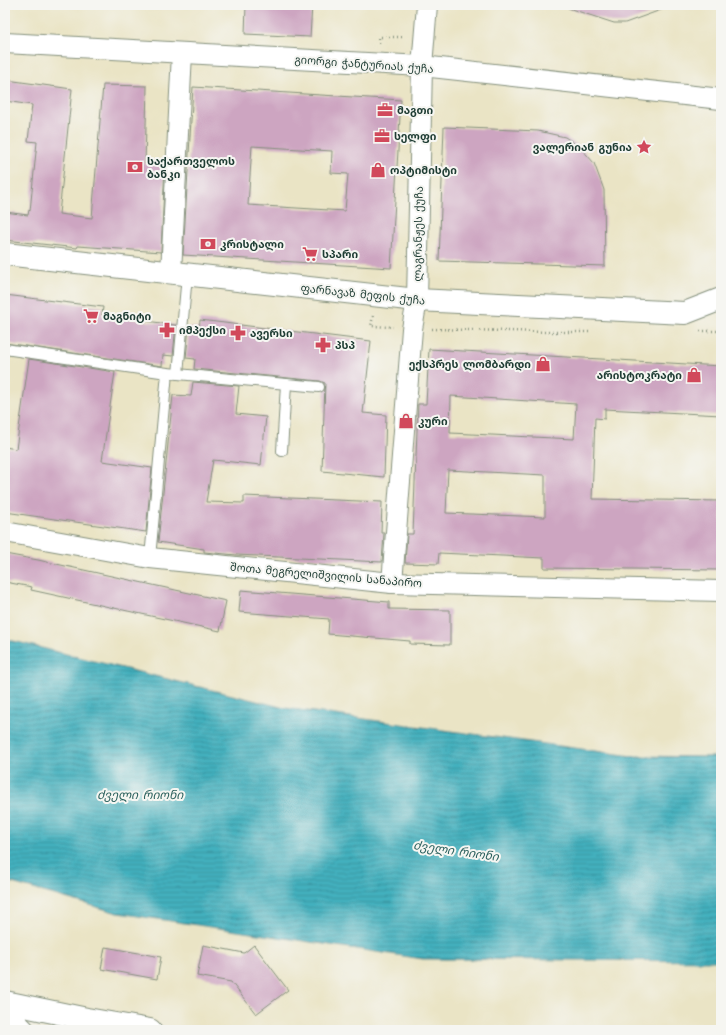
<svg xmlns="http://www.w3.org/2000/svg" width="726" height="1035" viewBox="0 0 726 1035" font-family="Kalam,'Noto Sans Georgian',sans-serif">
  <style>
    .water { fill: url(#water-rules); stroke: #307679 }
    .building { fill: #cda5c1; fill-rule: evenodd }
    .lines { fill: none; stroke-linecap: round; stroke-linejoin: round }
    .service-casing { stroke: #84907c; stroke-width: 12 }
    .minor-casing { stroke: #84907c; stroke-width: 22 }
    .tertiary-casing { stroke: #84907c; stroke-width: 24 }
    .secondary-casing { stroke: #84907c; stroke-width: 24 }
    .path { stroke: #84907c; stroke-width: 2.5; stroke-dasharray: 1 3; stroke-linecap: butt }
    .service { stroke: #fff; stroke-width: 10 }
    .minor { stroke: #fff; stroke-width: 20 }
    .tertiary { stroke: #fff; stroke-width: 22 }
    .secondary { stroke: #fff; stroke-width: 22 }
    .labels { text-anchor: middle; stroke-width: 4; stroke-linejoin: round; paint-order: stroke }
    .street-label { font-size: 11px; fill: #1f3d34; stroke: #f6f6f2 }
    .poi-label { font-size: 11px; font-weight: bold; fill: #1f3d34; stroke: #f6f6f2; text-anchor: start }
    .water-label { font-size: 12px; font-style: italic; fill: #2a605d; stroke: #f6f6f2 }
  </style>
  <defs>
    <pattern id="water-rules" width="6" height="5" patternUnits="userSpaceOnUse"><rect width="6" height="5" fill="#42b0be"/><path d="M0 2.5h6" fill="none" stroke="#37909b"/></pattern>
  </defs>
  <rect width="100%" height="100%" fill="#f6f6f2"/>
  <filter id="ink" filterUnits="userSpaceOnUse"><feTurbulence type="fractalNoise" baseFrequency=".025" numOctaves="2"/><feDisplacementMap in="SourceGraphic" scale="8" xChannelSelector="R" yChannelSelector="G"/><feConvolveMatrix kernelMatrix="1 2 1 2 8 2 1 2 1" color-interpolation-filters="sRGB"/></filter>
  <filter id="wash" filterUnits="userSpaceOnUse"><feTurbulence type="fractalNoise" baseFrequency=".012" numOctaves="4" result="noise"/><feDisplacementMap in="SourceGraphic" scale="16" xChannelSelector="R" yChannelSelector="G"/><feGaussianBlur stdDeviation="0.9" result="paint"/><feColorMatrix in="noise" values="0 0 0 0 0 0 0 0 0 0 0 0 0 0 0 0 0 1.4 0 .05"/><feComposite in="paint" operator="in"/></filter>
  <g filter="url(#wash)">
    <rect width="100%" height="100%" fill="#eae4c5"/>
    <path class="water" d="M5 639 285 708 632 756 721 757V961L423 959 118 913 5 881Z"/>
    <g id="blocks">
      <g class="building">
        <path d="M246 5H312L310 37 245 34Z"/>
        <path d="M569 5H668L669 7 625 23H614L568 8Z"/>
        <path d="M7 80 72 89 59 214 92 218 103 85 147 86 145 164 165 165 161 252 78 246 77 248 5 240V212L28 215 29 210 30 211 37 142 28 141 32 105 5 101Z"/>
        <path d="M193 87 401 100 391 268 183 255ZM252 146 332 151 331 173 348 174 345 211 248 205Z"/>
        <path d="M444 127 538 131 565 137 580 147 594 163 604 190 605 266 439 261Z"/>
        <path d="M5 295 103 307 102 315 176 325 173 356 163 355 162 366 5 343Z"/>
        <path d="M200 320 371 341 363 413 386 415 384 477 322 471 325 383 320 381 194 369 195 359 186 358 189 327 199 328Z"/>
        <path d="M429 349 721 366V415L605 409V419L595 418 592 499 721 501V570L544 568V558L439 553 438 564 405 563 407 534H413L418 404H426ZM451 396 576 404 574 439 450 433ZM448 470 545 475V517L446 513Z"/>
        <path d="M29 359 115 372 102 461 152 468 146 532 5 512V447L16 449Z"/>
        <path d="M193 382 239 386 236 414 266 417 261 465 213 460 206 502 244 503V496L382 502 381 533H384L382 562 237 555 204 552V549L158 542 173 395 191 396Z"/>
        <path d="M5 554 38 560 226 601 220 631 31 590 32 587 5 582Z"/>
        <path d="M241 590 389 602V609L450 610V645L410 644V641L328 634 329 619 239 612Z"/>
        <path d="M203 945 244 953 254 945 288 990 256 1014 231 982 197 976Z"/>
        <path d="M105 947 161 957 157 979 101 969Z"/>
      </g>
    </g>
  </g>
  <g filter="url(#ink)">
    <use href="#blocks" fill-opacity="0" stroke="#84907c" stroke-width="1"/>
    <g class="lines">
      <defs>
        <g id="service">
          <path d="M5 349 167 373"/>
          <path d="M178 374 187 275"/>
          <path d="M282 451 286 384"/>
          <path d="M150 558 167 373 319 387"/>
        </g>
        <g id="minor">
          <path d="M5 43 422 66 721 99"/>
          <path d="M171 273 182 53"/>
          <path d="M5 532 150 558 392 583 721 591"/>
          <path d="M392 583 412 329 417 300 422 66 427 5"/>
        </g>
        <g id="tertiary">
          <path d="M5 1002 87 1019 150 1030"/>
          <path d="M5 1012 23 1030"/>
        </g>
        <path id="secondary" d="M5 254 417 300 685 313 721 299"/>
      </defs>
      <use href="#service" class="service-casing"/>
      <use href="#minor" class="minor-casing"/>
      <use href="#tertiary" class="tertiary-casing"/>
      <use href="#secondary" class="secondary-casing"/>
      <g class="path">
        <path d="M379 43V37H404"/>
        <path d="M373 316 371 326 393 327"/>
        <path d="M432 329 546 332H589"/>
        <path d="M700 331H721"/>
      </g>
      <use href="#service" class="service"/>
      <use href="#minor" class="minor"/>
      <use href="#tertiary" class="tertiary"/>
      <use href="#secondary" class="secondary"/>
    </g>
  </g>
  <defs>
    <symbol id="office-bare" viewBox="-9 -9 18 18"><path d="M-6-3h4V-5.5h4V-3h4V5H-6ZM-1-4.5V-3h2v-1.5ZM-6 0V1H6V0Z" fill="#d1495b" stroke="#f6f6f2" stroke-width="2.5" paint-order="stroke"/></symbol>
    <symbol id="sight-bare" viewBox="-9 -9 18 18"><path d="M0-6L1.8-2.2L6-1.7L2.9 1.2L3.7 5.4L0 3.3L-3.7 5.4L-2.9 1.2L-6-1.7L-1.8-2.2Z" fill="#d1495b" stroke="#f6f6f2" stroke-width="2.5" paint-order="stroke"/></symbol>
    <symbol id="bank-bare" viewBox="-9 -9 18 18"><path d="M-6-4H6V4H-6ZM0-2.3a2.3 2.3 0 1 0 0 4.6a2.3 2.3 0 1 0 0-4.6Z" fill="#d1495b" stroke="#f6f6f2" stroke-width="2.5" paint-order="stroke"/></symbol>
    <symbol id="shop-bare" viewBox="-9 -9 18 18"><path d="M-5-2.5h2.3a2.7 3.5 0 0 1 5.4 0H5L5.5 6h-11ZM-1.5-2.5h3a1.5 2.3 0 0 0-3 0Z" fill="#d1495b" stroke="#f6f6f2" stroke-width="2.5" paint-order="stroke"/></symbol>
    <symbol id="supermarket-bare" viewBox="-9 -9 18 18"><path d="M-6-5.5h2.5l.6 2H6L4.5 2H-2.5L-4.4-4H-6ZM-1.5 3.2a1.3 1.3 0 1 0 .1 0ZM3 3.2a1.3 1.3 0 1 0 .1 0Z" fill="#d1495b" stroke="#f6f6f2" stroke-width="2.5" paint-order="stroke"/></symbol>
    <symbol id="pharmacy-bare" viewBox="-9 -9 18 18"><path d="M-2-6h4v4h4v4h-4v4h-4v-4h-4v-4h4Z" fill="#d1495b" stroke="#f6f6f2" stroke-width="2.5" paint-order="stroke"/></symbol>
  </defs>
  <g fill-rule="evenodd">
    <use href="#office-bare" x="374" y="99" width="22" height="22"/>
    <use href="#office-bare" x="371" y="125" width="22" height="22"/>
    <use href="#sight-bare" x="633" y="136" width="22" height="22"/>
    <use href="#bank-bare" x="124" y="156" width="22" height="22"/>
    <use href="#shop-bare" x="367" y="159" width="22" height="22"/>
    <use href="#bank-bare" x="197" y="233" width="22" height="22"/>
    <use href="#supermarket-bare" x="299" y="243" width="22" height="22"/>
    <use href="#supermarket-bare" x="80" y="305" width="22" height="22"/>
    <use href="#pharmacy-bare" x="156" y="319" width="22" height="22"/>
    <use href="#pharmacy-bare" x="227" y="322" width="22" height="22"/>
    <use href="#pharmacy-bare" x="312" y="334" width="22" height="22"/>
    <use href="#shop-bare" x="532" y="353" width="22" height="22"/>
    <use href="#shop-bare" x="683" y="364" width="22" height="22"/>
    <use href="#shop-bare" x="395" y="410" width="22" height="22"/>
  </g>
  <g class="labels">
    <g class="street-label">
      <text transform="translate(364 64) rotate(4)" y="4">გიორგი ჭანტურიას ქუჩა</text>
      <text transform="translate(418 234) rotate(-89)" y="4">ლაგრანჟეს ქუჩა</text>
      <text transform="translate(363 294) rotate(6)" y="4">ფარნავაზ მეფის ქუჩა</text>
      <text transform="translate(326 575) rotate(5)" y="4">შოთა მეგრელიშვილის სანაპირო</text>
    </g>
    <g class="poi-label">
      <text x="397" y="114">მაგთი</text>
      <text x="394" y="140">სელფი</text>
      <text x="632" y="151" text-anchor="end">ვალერიან გუნია</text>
      <text x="147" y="165">საქართველოს<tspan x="147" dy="13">ბანკი</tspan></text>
      <text x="390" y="174">ოპტიმისტი</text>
      <text x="220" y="248">კრისტალი</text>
      <text x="322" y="258">სპარი</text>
      <text x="103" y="320">მაგნიტი</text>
      <text x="179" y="334">იმპექსი</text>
      <text x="250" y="337">ავერსი</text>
      <text x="335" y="349">პსპ</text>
      <text x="531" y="368" text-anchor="end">ექსპრეს ლომბარდი</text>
      <text x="682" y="379" text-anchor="end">არისტოკრატი</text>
      <text x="418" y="425">კური</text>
    </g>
    <g class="water-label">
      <text x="140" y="799">ძველი რიონი</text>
      <text transform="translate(456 851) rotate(8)" y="4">ძველი რიონი</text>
    </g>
  </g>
  <rect width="726" height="1035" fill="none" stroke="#f6f6f2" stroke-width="20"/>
</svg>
